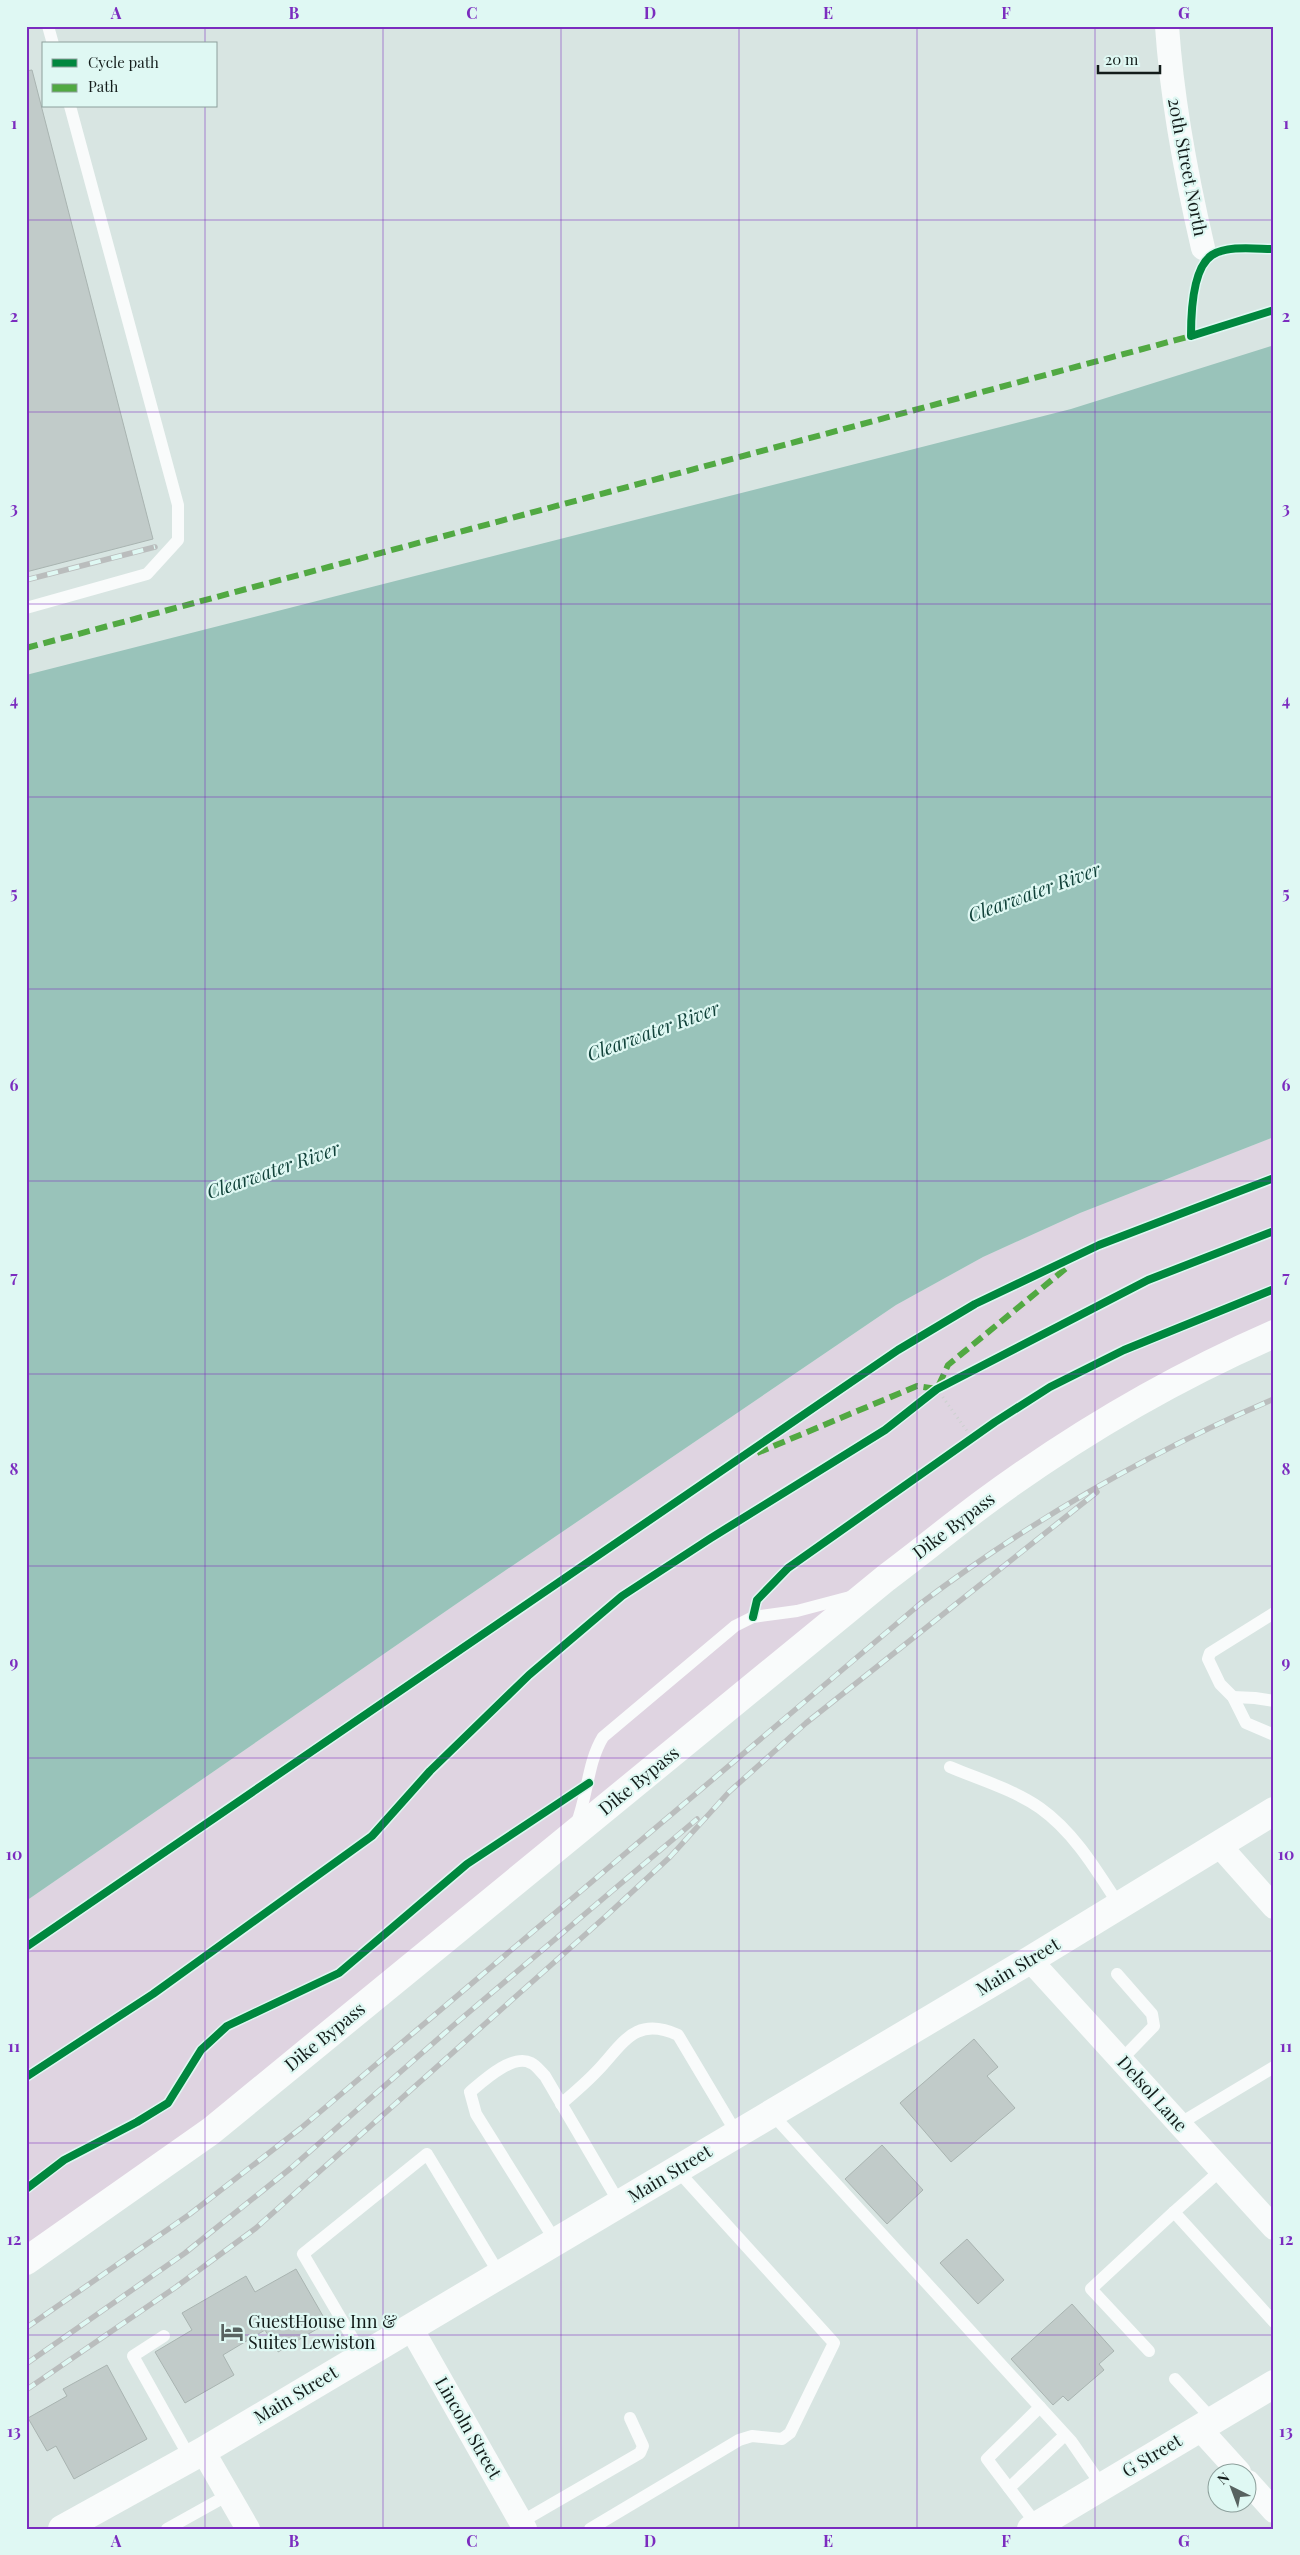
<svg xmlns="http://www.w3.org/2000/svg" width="1300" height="2555" viewBox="0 0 1300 2555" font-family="'Playfair Display',serif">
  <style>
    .green { fill: #dfd4e1 }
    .water { fill: #99c3ba }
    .building { fill: #c1cbc9; stroke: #a9b4b1 }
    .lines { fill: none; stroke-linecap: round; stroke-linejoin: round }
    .path { stroke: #ccd1cf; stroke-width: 3; stroke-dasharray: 1 4; stroke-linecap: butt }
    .service { stroke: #f9fbfb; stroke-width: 12 }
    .minor { stroke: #f9fbfb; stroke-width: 24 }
    .tertiary { stroke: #f9fbfb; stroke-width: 28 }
    .secondary { stroke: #f9fbfb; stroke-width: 28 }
    .trunk { stroke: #f9fbfb; stroke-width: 28 }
    .rail-casing { stroke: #babdbd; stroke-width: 5.5 }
    .rail { stroke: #dff8f3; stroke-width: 4; stroke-dasharray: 11; stroke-linecap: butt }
    .quiet { stroke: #51a942; stroke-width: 6; stroke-dasharray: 12 6; stroke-linecap: butt }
    .cycleway-casing { stroke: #dff8f3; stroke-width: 11 }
    .cycleway { stroke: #00873e; stroke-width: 8 }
    .grid { fill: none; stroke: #7b2cbf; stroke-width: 1; stroke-opacity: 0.55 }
    .labels { text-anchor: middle; stroke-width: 4.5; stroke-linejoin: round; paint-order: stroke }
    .street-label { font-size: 18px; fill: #131c1a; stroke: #dff8f3 }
    .poi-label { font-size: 18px; fill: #131c1a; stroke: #dff8f3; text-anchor: start }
    .water-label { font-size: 19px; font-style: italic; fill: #104139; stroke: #dff8f3 }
    .neatline { fill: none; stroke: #7b2cbf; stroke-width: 2 }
    .grid-label { font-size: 16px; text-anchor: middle; font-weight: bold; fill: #7b2cbf }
  </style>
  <rect width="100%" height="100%" fill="#d8e5e2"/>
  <path class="green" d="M1274 1137V1334L1109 1421 26 2261V1901L462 1600 896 1305 983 1257 1080 1213Z"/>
  <path class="water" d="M1274 345V1137L1080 1213 983 1257 896 1305 462 1600 26 1901V675L1071 409Z"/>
  <g class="building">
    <path d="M32 70 153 539 26 572V71Z"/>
    <path d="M974 2039 998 2067 987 2076 1015 2108 951 2162 900 2103Z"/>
    <path d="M882 2145 923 2190 887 2224 845 2179Z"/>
    <path d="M967 2239 1004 2280 978 2304 940 2263Z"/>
    <path d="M296 2269 327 2323 278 2352 265 2330 223 2355 234 2375 185 2403 155 2352 192 2330 182 2313 246 2276 255 2292Z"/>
    <path d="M1072 2304 1114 2351 1099 2364 1104 2370 1090 2382 1068 2401 1063 2396 1053 2405 1011 2359Z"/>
    <path d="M107 2365 147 2439 74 2479 56 2446 47 2451 28 2418 67 2396 63 2389Z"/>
  </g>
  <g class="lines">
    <path class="path" d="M937 1389 972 1438"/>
    <g class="service">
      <path d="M48 26 53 44"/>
      <path d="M26 608 147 574 178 540V505L70 106"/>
      <path d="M1274 1613 1210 1653 1208 1659 1220 1684 1233 1697 1246 1723 1274 1735"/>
      <path d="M1233 1697 1255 1698 1274 1701"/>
      <path d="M950 1767C978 1779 1015 1790 1040 1808 1074 1832 1097 1871 1119 1905"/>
      <path d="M576 1825C588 1796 587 1763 603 1737L735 1626 753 1617 797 1611 850 1597"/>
      <path d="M1117 1974 1152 2014 1154 2026 1121 2060"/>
      <path d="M561 2104C574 2093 587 2082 599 2069 624 2042 636 2016 678 2035L737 2134"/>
      <path d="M772 2114 1071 2441 1102 2486"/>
      <path d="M1179 2124 1274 2067"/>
      <path d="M1174 2212 1221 2170"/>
      <path d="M556 2242 476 2114 470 2092C483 2081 513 2053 531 2063 536 2065 541 2072 545 2076L620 2204"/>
      <path d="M164 2336 133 2356 190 2458"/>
      <path d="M1149 2351 1091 2289 1174 2212 1274 2322"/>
      <path d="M363 2356 303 2254 427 2154 500 2275"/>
      <path d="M1175 2379 1213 2420"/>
      <path d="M1009 2488 1065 2435"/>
      <path d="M521 2522 640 2453 643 2446 630 2418"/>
      <path d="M1037 2525 987 2459 1040 2407"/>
      <path d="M167 2529 228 2495"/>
      <path d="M590 2529 739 2440 752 2436 782 2439 790 2433 834 2343 677 2170"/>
    </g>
    <g class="minor">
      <path d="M1167 26C1172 101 1186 175 1203 248"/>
      <path d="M1218 1844 1274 1907"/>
      <path d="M1030 1960 1274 2228"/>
      <path d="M411 2328 525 2529"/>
      <path d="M1199 2428 1239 2472"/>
      <path d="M203 2451 248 2529"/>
      <path d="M1248 2482 1274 2511"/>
    </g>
    <path class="tertiary" d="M1031 2529 1274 2384"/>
    <path class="secondary" d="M62 2529 203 2451 737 2134 1030 1960 1274 1811"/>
    <path class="trunk" d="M26 2261 211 2131 886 1578C918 1554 950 1528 982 1504 1071 1438 1173 1378 1274 1334"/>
    <defs>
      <g id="rail">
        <path d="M26 580 155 547"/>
        <path d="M26 2328 190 2214 301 2128 920 1604C1030 1521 1148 1453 1274 1399"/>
        <path d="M26 2364 185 2253 291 2168 455 2024 697 1819"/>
        <path d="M26 2390 176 2287 256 2228 605 1917 670 1857 729 1792 806 1723 1097 1492"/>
      </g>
    </defs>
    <use href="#rail" class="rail-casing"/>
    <use href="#rail" class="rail"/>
    <g class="quiet">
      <path d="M26 648 1191 336"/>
      <path d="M757 1453 917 1386 937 1389 948 1365 1070 1265"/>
    </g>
    <defs>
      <g id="cycleway">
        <path d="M1274 249C1256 249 1228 245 1212 255 1192 268 1191 315 1191 336L1274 310"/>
        <path d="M753 1617 757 1600 788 1568 995 1422 1050 1387 1124 1350 1274 1289"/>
        <path d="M26 1947 898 1350 975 1304 1099 1245 1274 1178"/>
        <path d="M26 2077 153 1994 372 1836 430 1771 529 1675 622 1596 711 1538 885 1430 937 1389 1148 1280 1274 1231"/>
        <path d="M26 2189 64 2160 137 2122 168 2103 201 2050 227 2026 339 1973 467 1864 589 1783"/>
      </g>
    </defs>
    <use href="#cycleway" class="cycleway-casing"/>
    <use href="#cycleway" class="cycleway"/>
  </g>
  <path class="grid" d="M205 26V44M383 26V2529M561 26V2529M739 26V2529M917 26V2529M1095 26V2529M205 106V2529M26 220H1274M26 412H1274M26 604H1274M26 797H1274M26 989H1274M26 1181H1274M26 1374H1274M26 1566H1274M26 1758H1274M26 1951H1274M26 2143H1274M26 2335H1274"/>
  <defs>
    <symbol id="hotel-bare" viewBox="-9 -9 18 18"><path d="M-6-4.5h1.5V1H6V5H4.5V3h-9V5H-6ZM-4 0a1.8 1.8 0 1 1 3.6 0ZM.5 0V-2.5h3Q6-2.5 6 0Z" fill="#586260" stroke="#dff8f3" stroke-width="2.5" paint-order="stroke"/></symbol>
  </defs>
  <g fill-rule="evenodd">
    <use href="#hotel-bare" x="216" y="2316" width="32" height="32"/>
  </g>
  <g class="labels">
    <g class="street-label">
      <text transform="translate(1187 167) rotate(79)" y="6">20th Street North</text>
      <text transform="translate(954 1526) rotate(-37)" y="6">Dike Bypass</text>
      <text transform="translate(639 1781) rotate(-39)" y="6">Dike Bypass</text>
      <text transform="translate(1018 1967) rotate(-31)" y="6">Main Street</text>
      <text transform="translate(325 2037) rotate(-39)" y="6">Dike Bypass</text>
      <text transform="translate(1152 2094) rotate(48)" y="6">Delsol Lane</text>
      <text transform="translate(670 2174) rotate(-31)" y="6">Main Street</text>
      <text transform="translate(296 2395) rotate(-31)" y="6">Main Street</text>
      <text transform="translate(468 2428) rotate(60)" y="6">Lincoln Street</text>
      <text transform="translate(1152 2456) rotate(-31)" y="6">G Street</text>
    </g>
    <g class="poi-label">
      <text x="248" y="2328">GuestHouse Inn &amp;<tspan x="248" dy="21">Suites Lewiston</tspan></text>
    </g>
    <g class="water-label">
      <text transform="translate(1034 892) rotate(-20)" y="7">Clearwater River</text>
      <text transform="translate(653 1031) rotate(-20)" y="7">Clearwater River</text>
      <text transform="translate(273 1170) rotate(-19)" y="7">Clearwater River</text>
    </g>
  </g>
  <rect width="1300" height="2555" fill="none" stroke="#dff8f3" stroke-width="55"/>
  <rect x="42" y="42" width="175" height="65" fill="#dff8f3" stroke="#8da09c"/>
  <rect x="52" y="59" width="25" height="8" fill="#00873e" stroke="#8da09c"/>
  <text x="88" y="68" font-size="15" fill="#131c1a">Cycle path</text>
  <rect x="52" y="84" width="25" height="8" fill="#51a942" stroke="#8da09c"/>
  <text x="88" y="92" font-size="15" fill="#131c1a">Path</text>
  <g transform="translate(1232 2488) rotate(318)"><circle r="24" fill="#dff8f3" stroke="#8da09c"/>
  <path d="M0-4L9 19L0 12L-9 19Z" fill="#586260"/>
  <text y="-8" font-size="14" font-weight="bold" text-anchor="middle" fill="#131c1a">N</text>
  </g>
  <path d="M1098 65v8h62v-8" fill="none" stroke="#131c1a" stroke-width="2.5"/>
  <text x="1105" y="65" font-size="15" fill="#131c1a" stroke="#dff8f3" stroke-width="4" paint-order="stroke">20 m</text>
  <rect x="28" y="28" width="1244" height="2500" class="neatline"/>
  <g class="grid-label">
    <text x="116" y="19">A</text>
    <text x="294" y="19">B</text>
    <text x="472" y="19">C</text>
    <text x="650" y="19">D</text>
    <text x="828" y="19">E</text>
    <text x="1006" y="19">F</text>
    <text x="1184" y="19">G</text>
    <text x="14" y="129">1</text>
    <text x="1286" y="129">1</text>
    <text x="14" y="322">2</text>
    <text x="1286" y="322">2</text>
    <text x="14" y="514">3</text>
    <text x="1286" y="514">3</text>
    <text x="14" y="706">4</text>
    <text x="1286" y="706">4</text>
    <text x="14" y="899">5</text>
    <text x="1286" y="899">5</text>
    <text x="14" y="1091">6</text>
    <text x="1286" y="1091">6</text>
    <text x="14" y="1283">7</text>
    <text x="1286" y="1283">7</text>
    <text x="14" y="1475">8</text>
    <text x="1286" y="1475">8</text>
    <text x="14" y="1668">9</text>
    <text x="1286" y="1668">9</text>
    <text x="14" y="1860">10</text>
    <text x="1286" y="1860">10</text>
    <text x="14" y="2052">11</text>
    <text x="1286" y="2052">11</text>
    <text x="14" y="2245">12</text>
    <text x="1286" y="2245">12</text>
    <text x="14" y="2437">13</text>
    <text x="1286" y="2437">13</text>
    <text x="116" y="2547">A</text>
    <text x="294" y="2547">B</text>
    <text x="472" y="2547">C</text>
    <text x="650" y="2547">D</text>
    <text x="828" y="2547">E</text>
    <text x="1006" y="2547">F</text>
    <text x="1184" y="2547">G</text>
  </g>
</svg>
